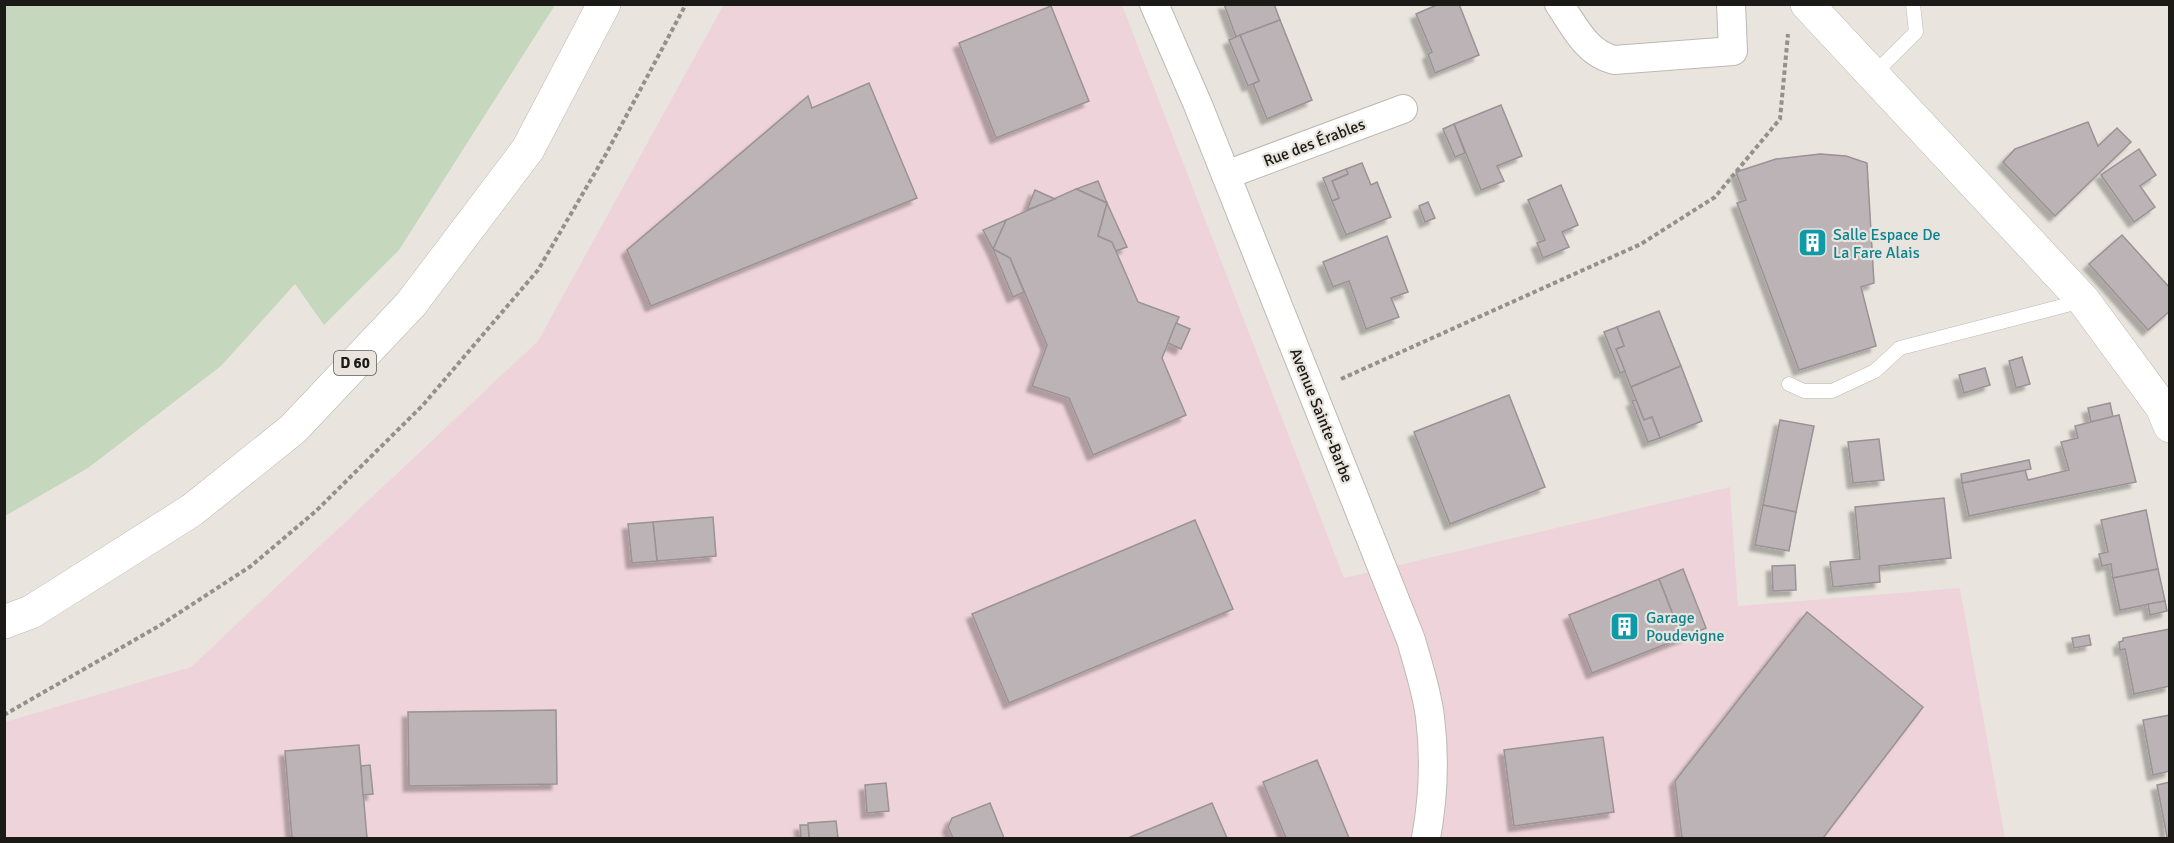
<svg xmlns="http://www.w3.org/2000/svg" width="2174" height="843" viewBox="0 0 2174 843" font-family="Signika,sans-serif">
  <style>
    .industrial { fill: #eed4da }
    .green { fill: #c5d7bd }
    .building { fill: #bcb3b6; stroke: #9a9295; stroke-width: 1.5; filter: url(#shadow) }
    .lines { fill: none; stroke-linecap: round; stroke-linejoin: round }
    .service-casing { stroke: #bdb9b2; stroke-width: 15 }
    .minor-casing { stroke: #bdb9b2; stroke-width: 30 }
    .secondary-casing { stroke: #bdb9b2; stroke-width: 34 }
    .primary-casing { stroke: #bdb9b2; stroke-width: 34 }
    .path { stroke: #94918c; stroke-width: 4; stroke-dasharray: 4.5 3; stroke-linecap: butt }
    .service { stroke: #fff; stroke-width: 14 }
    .minor { stroke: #fff; stroke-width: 28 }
    .secondary { stroke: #fff; stroke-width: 33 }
    .primary { stroke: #fff; stroke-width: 33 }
    .labels { text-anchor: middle; stroke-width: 4.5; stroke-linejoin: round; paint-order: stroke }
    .shield { fill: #e9e5de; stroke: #595753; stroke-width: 1.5 }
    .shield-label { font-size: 15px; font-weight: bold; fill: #1b1a17 }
    .street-label { font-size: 16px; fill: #1b1a17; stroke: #e9e5de }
    .culture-label { font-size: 16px; fill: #0d838f; stroke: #e9e5de; text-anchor: start }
  </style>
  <defs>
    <filter id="shadow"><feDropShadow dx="-5.5" dy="5.5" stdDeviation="1.5" flood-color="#0004"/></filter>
  </defs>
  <rect width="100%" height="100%" fill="#e9e5de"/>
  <path class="industrial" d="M724 4 1122 5 1344 578 1730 487 1738 606 1960 588 2005 838H5V722L191 667 538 341Z"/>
  <path class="green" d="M5 4H555V5L399 250 324 325 295 284 221 366 88 468 5 516Z"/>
  <g class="building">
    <path d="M1224 4H1274L1280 20 1236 37Z"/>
    <path d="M1439 4H1459L1479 55 1435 73 1428 54 1432 52 1416 14Z"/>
    <path d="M1051 6 1089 101 996 138 959 43Z"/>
    <path d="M1280 20 1312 100 1267 119 1253 84 1259 81 1240 35Z"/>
    <path d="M1240 35 1259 81 1248 86 1229 40Z"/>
    <path d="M869 83 917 198 651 306 627 250 808 96 812 108Z"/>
    <path d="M1501 105 1522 156 1497 166 1504 181 1481 190 1454 124Z"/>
    <path d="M2088 122 2098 146 2117 128 2131 142 2055 216 2003 162 2015 149Z"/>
    <path d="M1454 124 1465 153 1455 157 1443 129Z"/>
    <path d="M2139 149 2156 175 2140 186 2155 207 2134 222 2101 175Z"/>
    <path d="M1820 154 1846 156 1867 163 1874 283 1861 287 1876 346 1799 370 1737 203 1746 200 1736 172 1776 159Z"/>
    <path d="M1362 163 1371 185 1377 182 1391 217 1346 235 1332 201 1339 198 1332 181 1348 174 1346 169Z"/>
    <path d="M1346 169 1348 174 1332 181 1339 198 1332 201 1323 178Z"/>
    <path d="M1098 181 1107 203 1076 189Z"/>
    <path d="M1561 185 1578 225 1562 232 1569 247 1543 258 1537 243 1545 240 1528 200Z"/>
    <path d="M1076 189 1107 203 1098 236 1112 242 1138 302 1179 317 1162 358 1186 415 1093 455 1069 398 1032 386 1047 345 1010 258 993 249 1006 220Z"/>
    <path d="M1035 190 1055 199 1027 210Z"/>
    <path d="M1428 202 1435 218 1425 222 1419 206Z"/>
    <path d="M1107 203 1127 247 1116 251 1112 242 1098 236Z"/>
    <path d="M1006 220 993 249 983 230Z"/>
    <path d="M2122 235 2170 288V311L2148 330 2089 264Z"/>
    <path d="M1387 236 1408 292 1391 298 1399 317 1366 329 1349 281 1333 287 1323 262Z"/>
    <path d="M993 249 1010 258 1024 292 1013 297Z"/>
    <path d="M1659 311 1681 366 1631 387 1616 349 1624 346 1617 327Z"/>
    <path d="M1176 323 1190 329 1181 349 1168 343Z"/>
    <path d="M1617 327 1624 346 1616 349 1625 371 1620 373 1604 332Z"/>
    <path d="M2022 357 2030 384 2016 388 2009 361Z"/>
    <path d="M1681 366 1702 421 1660 438 1652 417 1644 420 1631 387Z"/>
    <path d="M1985 368 1990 385 1964 393 1959 375Z"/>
    <path d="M1509 395 1545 487 1450 524 1414 432Z"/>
    <path d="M1636 400 1644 420 1652 417 1660 438 1648 442 1632 401Z"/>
    <path d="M2110 403 2113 417 2091 422 2088 408Z"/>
    <path d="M2119 415 2136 482 1969 516 1962 483 2025 470 2028 480 2069 470 2061 442 2078 438 2075 426Z"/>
    <path d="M1780 420 1814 426 1796 512 1763 505Z"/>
    <path d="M1879 439 1884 480 1853 483 1848 442Z"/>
    <path d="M2029 460 2031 469 1962 483 1961 474Z"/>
    <path d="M1944 498 1951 558 1879 566 1880 582 1833 587 1830 562 1860 559 1855 507Z"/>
    <path d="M1763 505 1796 512 1789 551 1755 545Z"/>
    <path d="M2146 510 2158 569 2113 578 2111 564 2102 566 2099 554 2108 552 2101 520Z"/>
    <path d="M713 517 716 556 657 561 653 522Z"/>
    <path d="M1195 520 1233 609 1009 703 972 614Z"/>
    <path d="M653 522 657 561 632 563 628 524Z"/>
    <path d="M1795 565 1796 590 1773 591 1772 566Z"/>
    <path d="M1683 569 1706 628 1682 638 1659 579Z"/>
    <path d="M2158 569 2165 601 2120 610 2113 578Z"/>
    <path d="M1659 579 1682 638 1592 673 1569 615Z"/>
    <path d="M2165 601 2167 611 2150 615 2148 604Z"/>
    <path d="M1807 612 1923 707 1823 838H1682L1675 781Z"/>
    <path d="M2170 629V686L2134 694 2125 649 2120 650 2119 642 2123 641V638Z"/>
    <path d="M2089 635 2091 645 2074 648 2072 638Z"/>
    <path d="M556 710 557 784 409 786 408 712Z"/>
    <path d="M2170 715V771L2153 775 2143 720Z"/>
    <path d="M1603 737 1614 812 1514 826 1504 750Z"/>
    <path d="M359 745 367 838H292L285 751Z"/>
    <path d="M1317 760 1349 838H1286L1263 782Z"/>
    <path d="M370 765 373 794 363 795 361 766Z"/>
    <path d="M2170 782V837H2167L2157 785Z"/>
    <path d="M886 783 889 811 867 813 865 785Z"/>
    <path d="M990 803 1004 838H953L948 827 952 818Z"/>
    <path d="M1212 803 1227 838H1128Z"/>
    <path d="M836 821 838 838H809L808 823Z"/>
    <path d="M800 825H808L809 838H801Z"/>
  </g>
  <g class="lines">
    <defs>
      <g id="service">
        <path d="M1874 74 1916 32 1913 4"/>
        <path d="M1789 384 1804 391H1832L1875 371 1900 348 2082 301"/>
      </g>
      <g id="minor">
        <path d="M1154 4 1198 105 1411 640C1418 665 1427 692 1430 717 1435 757 1433 800 1426 838"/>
        <path d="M1559 4C1575 27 1586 53 1614 60L1733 51 1731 4"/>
        <path d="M1226 175 1403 109"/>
      </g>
      <path id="secondary" d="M1807 4 2084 301 2162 407 2170 426"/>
      <path id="primary" d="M4 622 31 612 192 510 293 429 411 304 528 149 604 4"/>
    </defs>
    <use href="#service" class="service-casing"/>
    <use href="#minor" class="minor-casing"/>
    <use href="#secondary" class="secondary-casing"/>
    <use href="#primary" class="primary-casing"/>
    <g class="path">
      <path d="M1341 379 1641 244 1715 197 1780 119 1788 34"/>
      <path d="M4 715 159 626 251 566 316 511 423 405 538 270 606 154 686 4"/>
    </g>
    <use href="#service" class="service"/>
    <use href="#minor" class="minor"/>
    <use href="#secondary" class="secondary"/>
    <use href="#primary" class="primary"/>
  </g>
  <defs>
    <symbol id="building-square" viewBox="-11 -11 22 22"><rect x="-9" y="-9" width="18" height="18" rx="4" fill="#0f9aa8" stroke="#e9e5de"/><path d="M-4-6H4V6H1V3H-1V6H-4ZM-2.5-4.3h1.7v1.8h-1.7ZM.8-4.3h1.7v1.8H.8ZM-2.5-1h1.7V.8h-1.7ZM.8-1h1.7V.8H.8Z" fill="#fff"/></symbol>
  </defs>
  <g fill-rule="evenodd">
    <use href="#building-square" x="1796" y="226" width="33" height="33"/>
    <use href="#building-square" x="1608" y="610" width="33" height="33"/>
  </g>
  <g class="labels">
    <rect class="shield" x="334" y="351" width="42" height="24" rx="4.5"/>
    <g class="shield-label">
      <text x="355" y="368">D 60</text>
    </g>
    <g class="street-label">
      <text transform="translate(1314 142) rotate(-21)" y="6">Rue des Érables</text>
      <text transform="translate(1322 415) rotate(68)" y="6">Avenue Sainte-Barbe</text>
    </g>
    <g class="culture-label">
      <text x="1833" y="240">Salle Espace De<tspan x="1833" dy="18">La Fare Alais</tspan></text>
      <text x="1646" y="623">Garage<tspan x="1646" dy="18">Poudevigne</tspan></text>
    </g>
  </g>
  <rect width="2174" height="843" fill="none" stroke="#1b1a17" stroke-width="12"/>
</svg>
